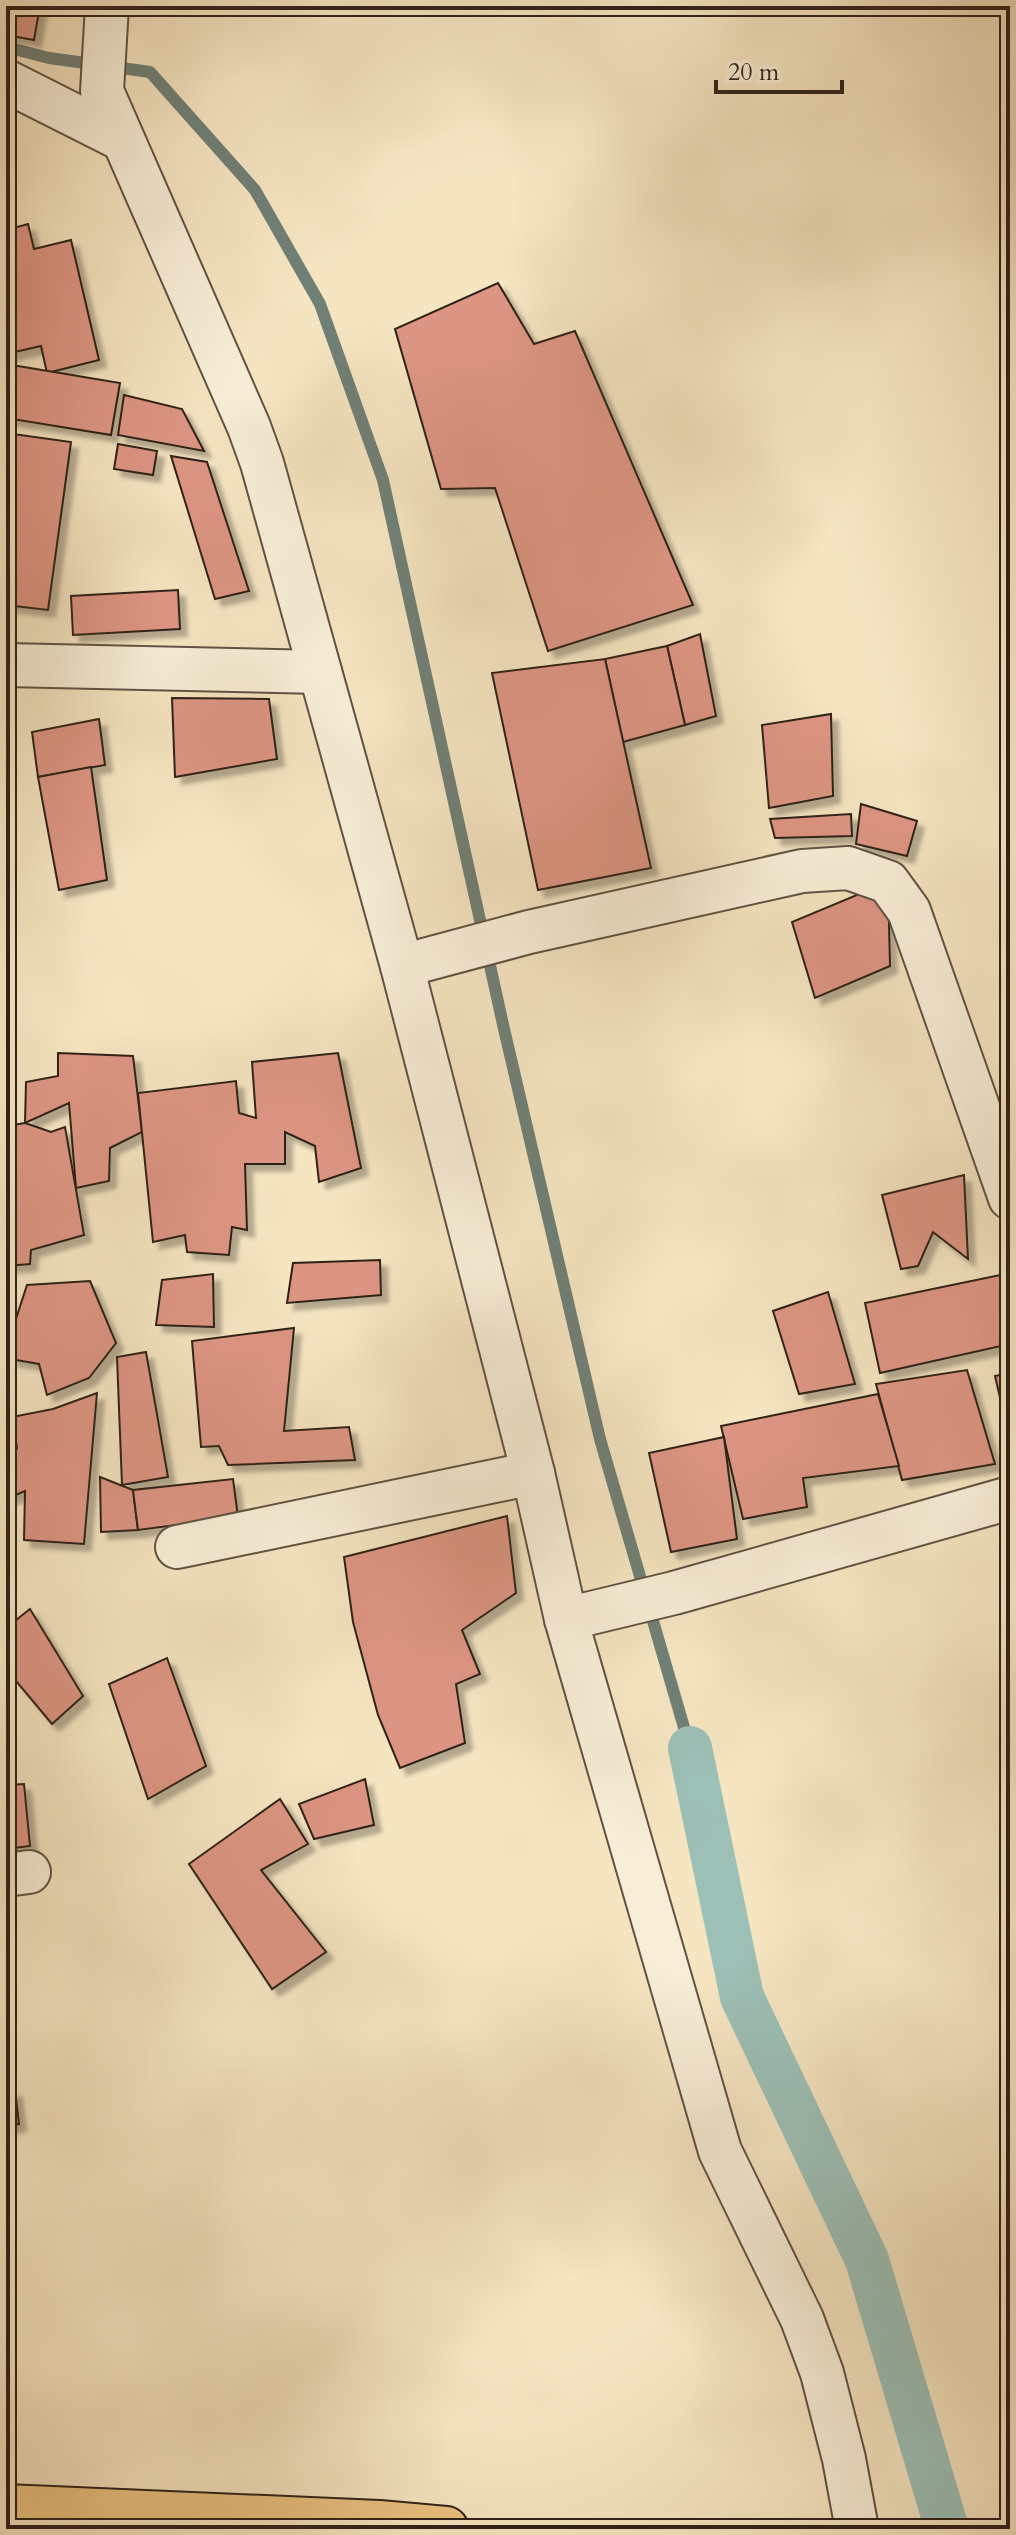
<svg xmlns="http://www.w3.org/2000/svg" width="1016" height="2535" viewBox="0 0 1016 2535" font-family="Cardo,serif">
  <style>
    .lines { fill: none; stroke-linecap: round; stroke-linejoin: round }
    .stream { stroke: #708077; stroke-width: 12 }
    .canal { stroke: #9cbfb6; stroke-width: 44 }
    .building { fill: #dd9583; stroke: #2f2219; stroke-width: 2; filter: url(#shadow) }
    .street-casing { stroke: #605343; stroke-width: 46 }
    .primary-casing { stroke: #2f2219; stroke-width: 48 }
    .street { stroke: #f8eed7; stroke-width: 42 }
    .primary { stroke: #eac280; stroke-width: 44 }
  </style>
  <defs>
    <filter id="shadow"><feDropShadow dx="7" dy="7" stdDeviation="2" flood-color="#0004"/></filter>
  </defs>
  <rect width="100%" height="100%" fill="#f5e5c1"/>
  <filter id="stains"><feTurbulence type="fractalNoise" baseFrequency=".0025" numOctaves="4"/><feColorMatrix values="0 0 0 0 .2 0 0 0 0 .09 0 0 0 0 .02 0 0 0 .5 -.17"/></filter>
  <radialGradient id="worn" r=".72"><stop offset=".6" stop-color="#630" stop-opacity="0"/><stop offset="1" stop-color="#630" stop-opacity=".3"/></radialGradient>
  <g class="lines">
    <path class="stream" d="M6 47 49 58 150 72 255 190 320 304 383 480 504 1029 600 1439 690 1748"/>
    <path class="canal" d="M690 1748 742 1997 867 2260 947 2529"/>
  </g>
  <g class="building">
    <path d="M6 6H40L34 40 6 35Z"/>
    <path d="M28 224 34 249 71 240 99 360 47 373 41 346 6 354V230Z"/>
    <path d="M498 283 534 344 575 331 693 605 548 651 495 488 441 489 395 329Z"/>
    <path d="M6 364 120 383 111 435 6 418Z"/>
    <path d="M124 395 182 409 204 451 118 435Z"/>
    <path d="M6 433 71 442 48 610 6 605Z"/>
    <path d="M118 444 157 451 153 475 114 469Z"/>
    <path d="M171 456 207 462 249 591 215 599Z"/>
    <path d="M178 590 180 629 73 635 71 596Z"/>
    <path d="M700 634 716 716 685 725 667 646Z"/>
    <path d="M667 646 685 725 623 742 605 659Z"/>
    <path d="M605 659 651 868 538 890 492 673Z"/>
    <path d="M172 698 269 699 277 759 175 777Z"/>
    <path d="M831 714 833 796 769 808 762 725Z"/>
    <path d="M99 719 105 765 38 777 32 732Z"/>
    <path d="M91 767 107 880 59 890 38 777Z"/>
    <path d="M861 804 917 821 907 856 856 844Z"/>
    <path d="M851 814 852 836 775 838 770 819Z"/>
    <path d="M888 882 890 966 815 998 792 922Z"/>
    <path d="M58 1053 133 1056 142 1132 110 1148 109 1181 76 1188 69 1103 25 1123 26 1082 58 1076Z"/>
    <path d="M338 1053 361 1168 319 1182 315 1146 285 1132V1164H245L247 1230 232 1227 229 1255 187 1252 185 1235 153 1242 138 1093 236 1081 239 1113 256 1118 252 1062Z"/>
    <path d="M25 1123 51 1132 65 1127 84 1235 31 1250 30 1264 6 1266V1126Z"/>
    <path d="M964 1175 968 1259 933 1232 918 1266 901 1269 882 1195Z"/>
    <path d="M380 1260 381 1295 287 1303 293 1263Z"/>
    <path d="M1010 1273V1344L880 1373 865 1303Z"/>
    <path d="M213 1274 214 1327 156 1325 162 1280Z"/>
    <path d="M90 1281 116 1343 89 1378 47 1395 39 1364 10 1359 13 1328 27 1285Z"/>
    <path d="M828 1292 855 1384 799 1394 773 1311Z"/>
    <path d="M294 1328 284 1431 349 1427 355 1460 228 1465 219 1446 201 1447 192 1341Z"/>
    <path d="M146 1352 168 1477 122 1485 117 1357Z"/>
    <path d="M967 1370 995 1464 902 1480 876 1384Z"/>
    <path d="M1010 1373V1441L995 1376Z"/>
    <path d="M97 1393 84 1544 24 1540 25 1491 6 1499V1474L17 1448 12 1417 53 1409Z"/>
    <path d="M878 1394 899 1466 803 1478 807 1507 743 1519 721 1426Z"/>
    <path d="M724 1437 737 1539 671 1552 649 1453Z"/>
    <path d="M100 1477 133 1490 138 1530 101 1532Z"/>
    <path d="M233 1479 238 1517 138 1530 133 1490Z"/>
    <path d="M507 1516 516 1593 462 1630 480 1674 456 1684 465 1743 400 1768 378 1715 353 1622 344 1557Z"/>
    <path d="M30 1609 83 1696 52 1724 6 1669V1628Z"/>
    <path d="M167 1658 206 1766 148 1799 109 1684Z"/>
    <path d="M365 1779 374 1825 314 1839 299 1804Z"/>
    <path d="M24 1784 30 1846 6 1849V1785Z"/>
    <path d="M280 1799 308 1844 261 1870 326 1952 272 1989 189 1864Z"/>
    <path d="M15 2090 19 2124 6 2127V2092Z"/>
  </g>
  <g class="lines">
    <defs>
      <g id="street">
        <path d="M107 6 102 91 249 427 262 463 402 966 533 1473 566 1619 720 2151 802 2319 822 2373 844 2459 857 2529"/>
        <path d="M6 81 123 140"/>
        <path d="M6 665 320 672"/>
        <path d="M402 966 529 932 802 871 848 868 888 882 909 911 1010 1198"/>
        <path d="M177 1547 533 1473"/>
        <path d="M566 1619 674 1593 1010 1498"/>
        <path d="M6 1875 29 1872"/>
      </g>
      <path id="primary" d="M6 2507 379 2523 446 2529"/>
    </defs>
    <use href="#street" class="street-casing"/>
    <use href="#primary" class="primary-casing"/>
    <use href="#street" class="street"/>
    <use href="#primary" class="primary"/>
  </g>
  <rect width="1016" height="2535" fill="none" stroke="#f5e5c1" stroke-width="32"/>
  <rect x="8" y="8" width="1000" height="2519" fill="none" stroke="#2f2219" stroke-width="4"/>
  <rect x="16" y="16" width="984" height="2503" fill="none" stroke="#2f2219" stroke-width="2"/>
  <path d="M716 80v12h126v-12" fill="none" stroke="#2f2219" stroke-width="4"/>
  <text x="728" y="80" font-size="24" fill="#2f2219" stroke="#f8eed7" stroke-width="6" paint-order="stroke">20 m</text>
  <rect width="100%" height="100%" filter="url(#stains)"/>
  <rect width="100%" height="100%" fill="url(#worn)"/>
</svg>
